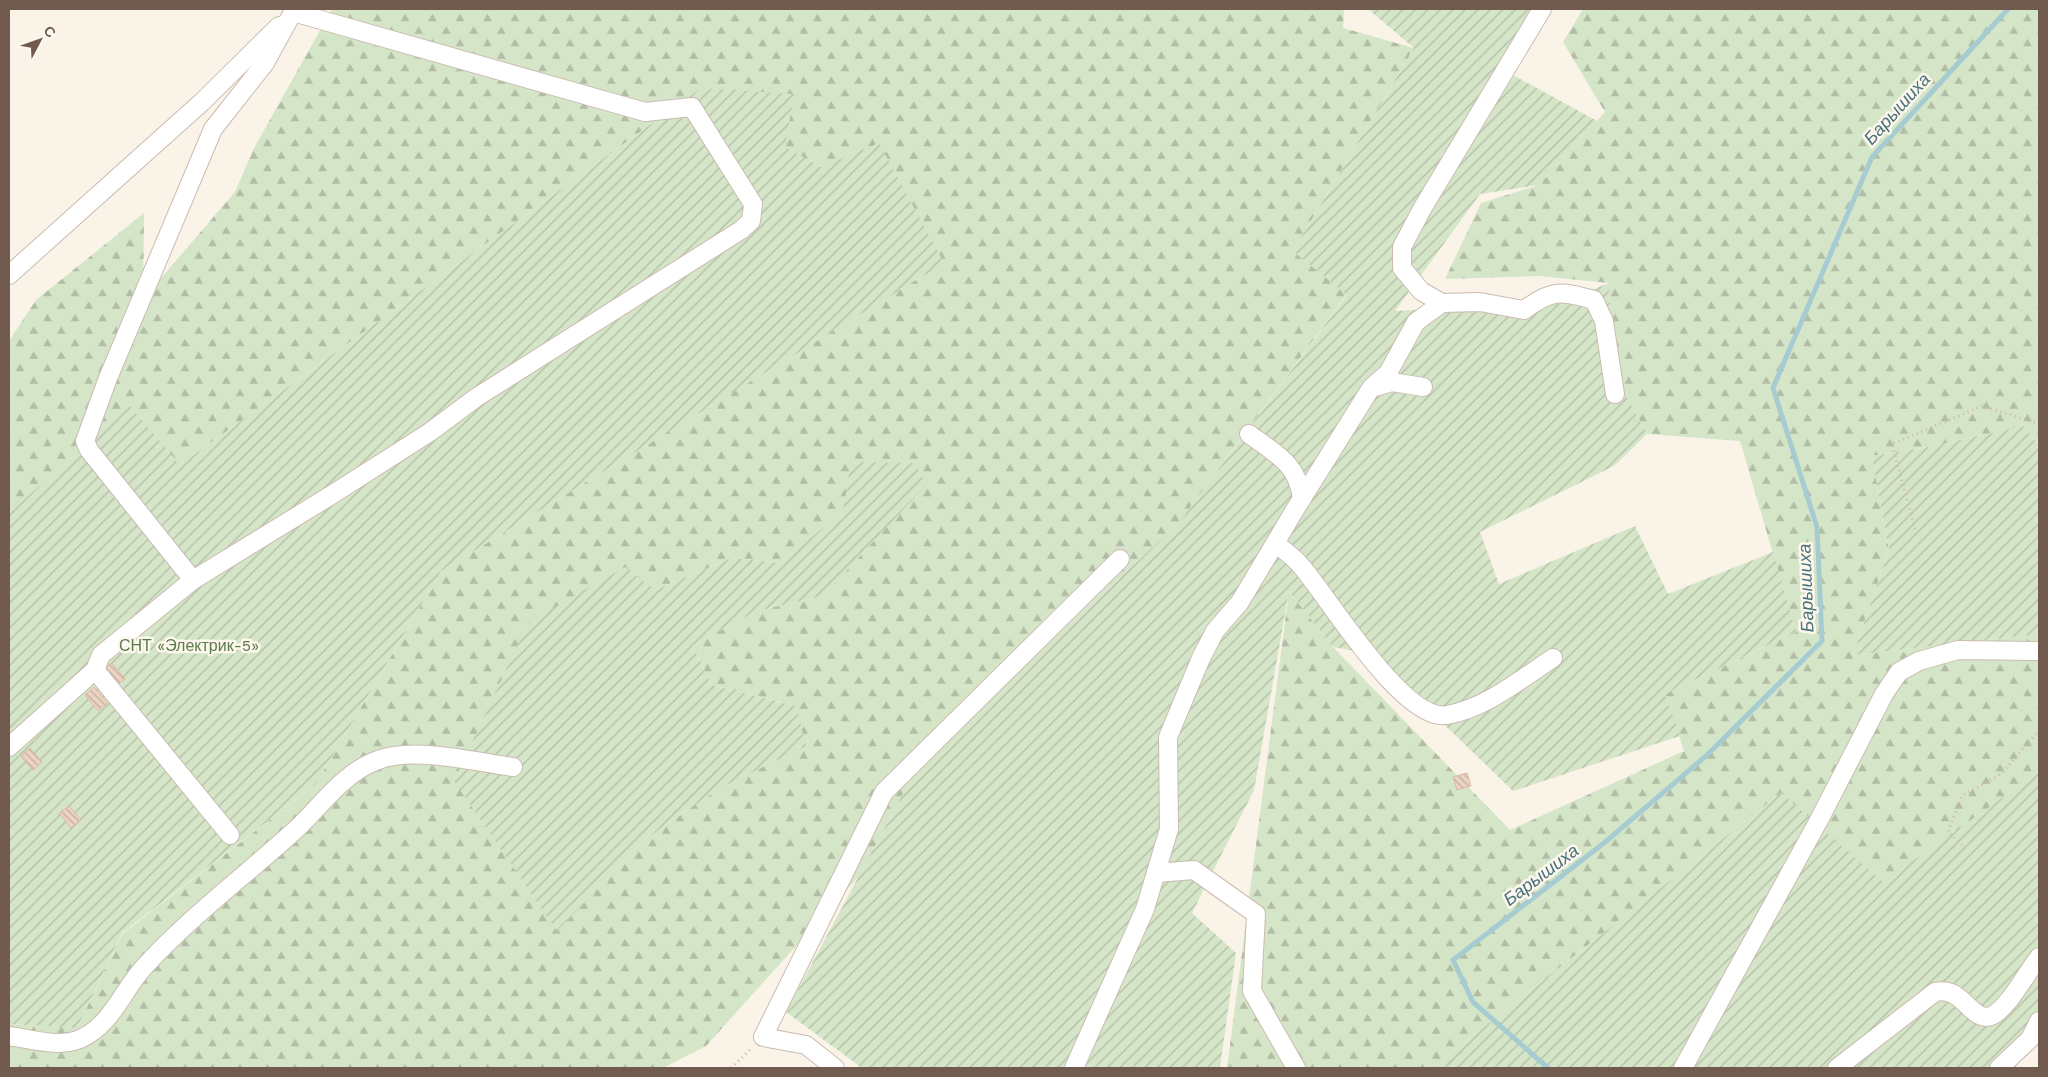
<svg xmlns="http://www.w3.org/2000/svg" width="2048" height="1077" viewBox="0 0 2048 1077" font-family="'Work Sans',sans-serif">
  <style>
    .forest { fill: url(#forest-firs); fill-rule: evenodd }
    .garden { fill: url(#garden-furrows) }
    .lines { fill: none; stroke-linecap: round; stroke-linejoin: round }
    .stream { stroke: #a6ccd2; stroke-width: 5 }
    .building { fill: url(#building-back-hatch); stroke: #ddbaa5 }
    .minor-casing { stroke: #cbbbb0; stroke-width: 20 }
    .path { stroke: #d1b6a6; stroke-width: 3; stroke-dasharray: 1 4; stroke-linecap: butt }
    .minor { stroke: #fff; stroke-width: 18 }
    .labels { text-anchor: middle; stroke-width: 5; stroke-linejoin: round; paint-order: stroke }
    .park-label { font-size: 16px; fill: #5a7b4c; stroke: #fdf7ee }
    .water-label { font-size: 18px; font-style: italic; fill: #48737b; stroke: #fdf7ee }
  </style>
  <defs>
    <pattern id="forest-firs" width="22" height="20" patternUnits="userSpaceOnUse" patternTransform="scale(1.25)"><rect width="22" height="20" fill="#d5e6c8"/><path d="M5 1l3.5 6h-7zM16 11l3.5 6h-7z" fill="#b1bda5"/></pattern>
    <pattern id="garden-furrows" width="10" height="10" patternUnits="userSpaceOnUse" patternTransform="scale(1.25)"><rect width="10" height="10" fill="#d5e6c8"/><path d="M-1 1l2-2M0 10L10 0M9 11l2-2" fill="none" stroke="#b1bda5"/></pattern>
    <pattern id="building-back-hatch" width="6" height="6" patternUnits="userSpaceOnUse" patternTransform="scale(1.25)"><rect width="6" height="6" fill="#ecd3c3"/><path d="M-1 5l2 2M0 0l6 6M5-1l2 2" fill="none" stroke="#c4aea1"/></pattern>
  </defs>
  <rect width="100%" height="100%" fill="#faf3e8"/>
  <g class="forest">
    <path d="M332 9H1344L1343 28 1414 48 1293 251 1347 294 1178 524 920 762 860 875 706 1046 663 1068H9V1024L77 1028 122 934 316 784 441 571 943 263 822 167 785 148 701 88 180 465 130 407 9 513V341L36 300 144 213 143 299 235 192 254 148ZM843 511 823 596 756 611 693 646 712 685 796 706 718 789 643 841 557 931 655 590 732 558 780 563Z"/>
    <path d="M1583 9H2039V445L2023 426 1928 447 1872 456 1889 550 1853 655 2039 634V772L1883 883 1781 793 1432 1068H1227L1289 591 1333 647 1510 830 1684 751 1665 694 1796 632 1740 441 1647 434 1612 370 1609 283 1539 276 1445 279 1481 203 1539 185 1605 112 1563 42Z"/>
  </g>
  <g class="garden">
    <path d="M1368 9H1547L1511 74 1597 121 1539 185 1480 194 1395 311 1557 304 1609 283 1612 370 1647 434 1614 466 1480 532 1499 584 1635 526 1668 594 1773 552 1796 632 1665 694 1680 736 1513 791 1371 654 1333 647 1289 591 1254 790 1192 913 1236 953 1220 1068H862L786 1012 920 762 1178 524 1347 295 1293 251 1414 48Z"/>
    <path d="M701 88 794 94 785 147 821 167 879 143 944 263 441 571 316 784 122 933 77 1028 9 1024V513L130 406 180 465Z"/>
    <path d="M2023 426 2039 445V634L1853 655 1889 550 1872 456 1928 447Z"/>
    <path d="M851 462 915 463 926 485 823 596 756 611 693 646 712 685 796 706 806 746 718 789 643 841 557 931 454 781 528 622 625 567 655 590 732 558 780 563 843 511Z"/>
    <path d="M2039 772V1031L2015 1068H1432L1781 793 1883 882Z"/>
  </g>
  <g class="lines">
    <path class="stream" d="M1548 1068 1473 1002 1453 960 1604 843 1706 756 1822 641 1817 527 1773 388 1872 157 2008 9"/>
  </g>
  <g class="building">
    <path d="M112 663 125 679 115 687 102 671Z"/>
    <path d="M94 687 107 703 98 711 85 695Z"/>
    <path d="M30 748 42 762 33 770 21 756Z"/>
    <path d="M1467 773 1471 786 1457 790 1453 777Z"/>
    <path d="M69 806 81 820 71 828 59 813Z"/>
  </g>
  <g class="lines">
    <defs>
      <g id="minor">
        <path d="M9 275 202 102 279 26"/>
        <path d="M1442 303 1421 291 1402 268V247L1422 209 1542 9"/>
        <path d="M1373 386 1388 373 1416 322 1442 303 1480 302 1524 310C1552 289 1561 291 1594 300L1604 321 1615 394"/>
        <path d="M1249 434C1276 454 1297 463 1302 498"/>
        <path d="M1276 544C1285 551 1295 558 1302 567 1328 597 1404 723 1447 715 1486 708 1521 679 1553 658"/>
        <path d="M193 580 89 450 85 441 108 378 213 129 265 63 293 12"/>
        <path d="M95 670 230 835"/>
        <path d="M9 747 95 670 101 655 193 580 333 494 430 432 477 397 741 230 751 221 753 204 692 107 645 112 293 12"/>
        <path d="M1156 873 1194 870 1256 914 1252 991 1296 1068"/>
        <path d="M9 1036C31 1039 58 1048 80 1039 112 1025 122 991 144 967 189 918 243 877 292 833 320 808 342 773 378 760 414 746 475 762 513 767"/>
        <path d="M835 1068 806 1045 763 1037 884 792 1120 559"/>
        <path d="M1074 1068 1145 909 1169 829 1168 737 1201 658 1215 631 1240 602 1296 508 1371 388 1392 382 1423 387"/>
        <path d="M1683 1068 1819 820 1884 694 1899 672 1919 661 1958 650 2039 651"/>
        <path d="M1837 1068 1935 992C1963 985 1971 1023 1991 1016 2008 1009 2027 972 2039 957"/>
        <path d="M1999 1068 2030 1039 2039 1021"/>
      </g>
    </defs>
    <use href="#minor" class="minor-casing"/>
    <g class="path">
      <path d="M1915 529 1892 444 1982 406 2039 424"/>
      <path d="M1962 845 1948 832 1962 796 2001 774 2035 735 2039 733"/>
      <path d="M731 1068 752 1048"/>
    </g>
    <use href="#minor" class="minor"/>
  </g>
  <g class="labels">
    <g class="park-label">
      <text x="189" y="651">СНТ «Электрик-5»</text>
    </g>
    <g class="water-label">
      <text transform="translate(1897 109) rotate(-48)" y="6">Барышиха</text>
      <text transform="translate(1806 588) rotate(-92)" y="6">Барышиха</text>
      <text transform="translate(1541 875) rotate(-37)" y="6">Барышиха</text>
    </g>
  </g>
  <rect width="2048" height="1077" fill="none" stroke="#715b4f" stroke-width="20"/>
  <g transform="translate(40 40) rotate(49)" stroke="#fdf7ee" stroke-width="4" paint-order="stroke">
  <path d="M0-4L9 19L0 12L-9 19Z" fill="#715b4f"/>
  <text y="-8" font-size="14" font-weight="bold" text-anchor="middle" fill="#715b4f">С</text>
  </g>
</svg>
